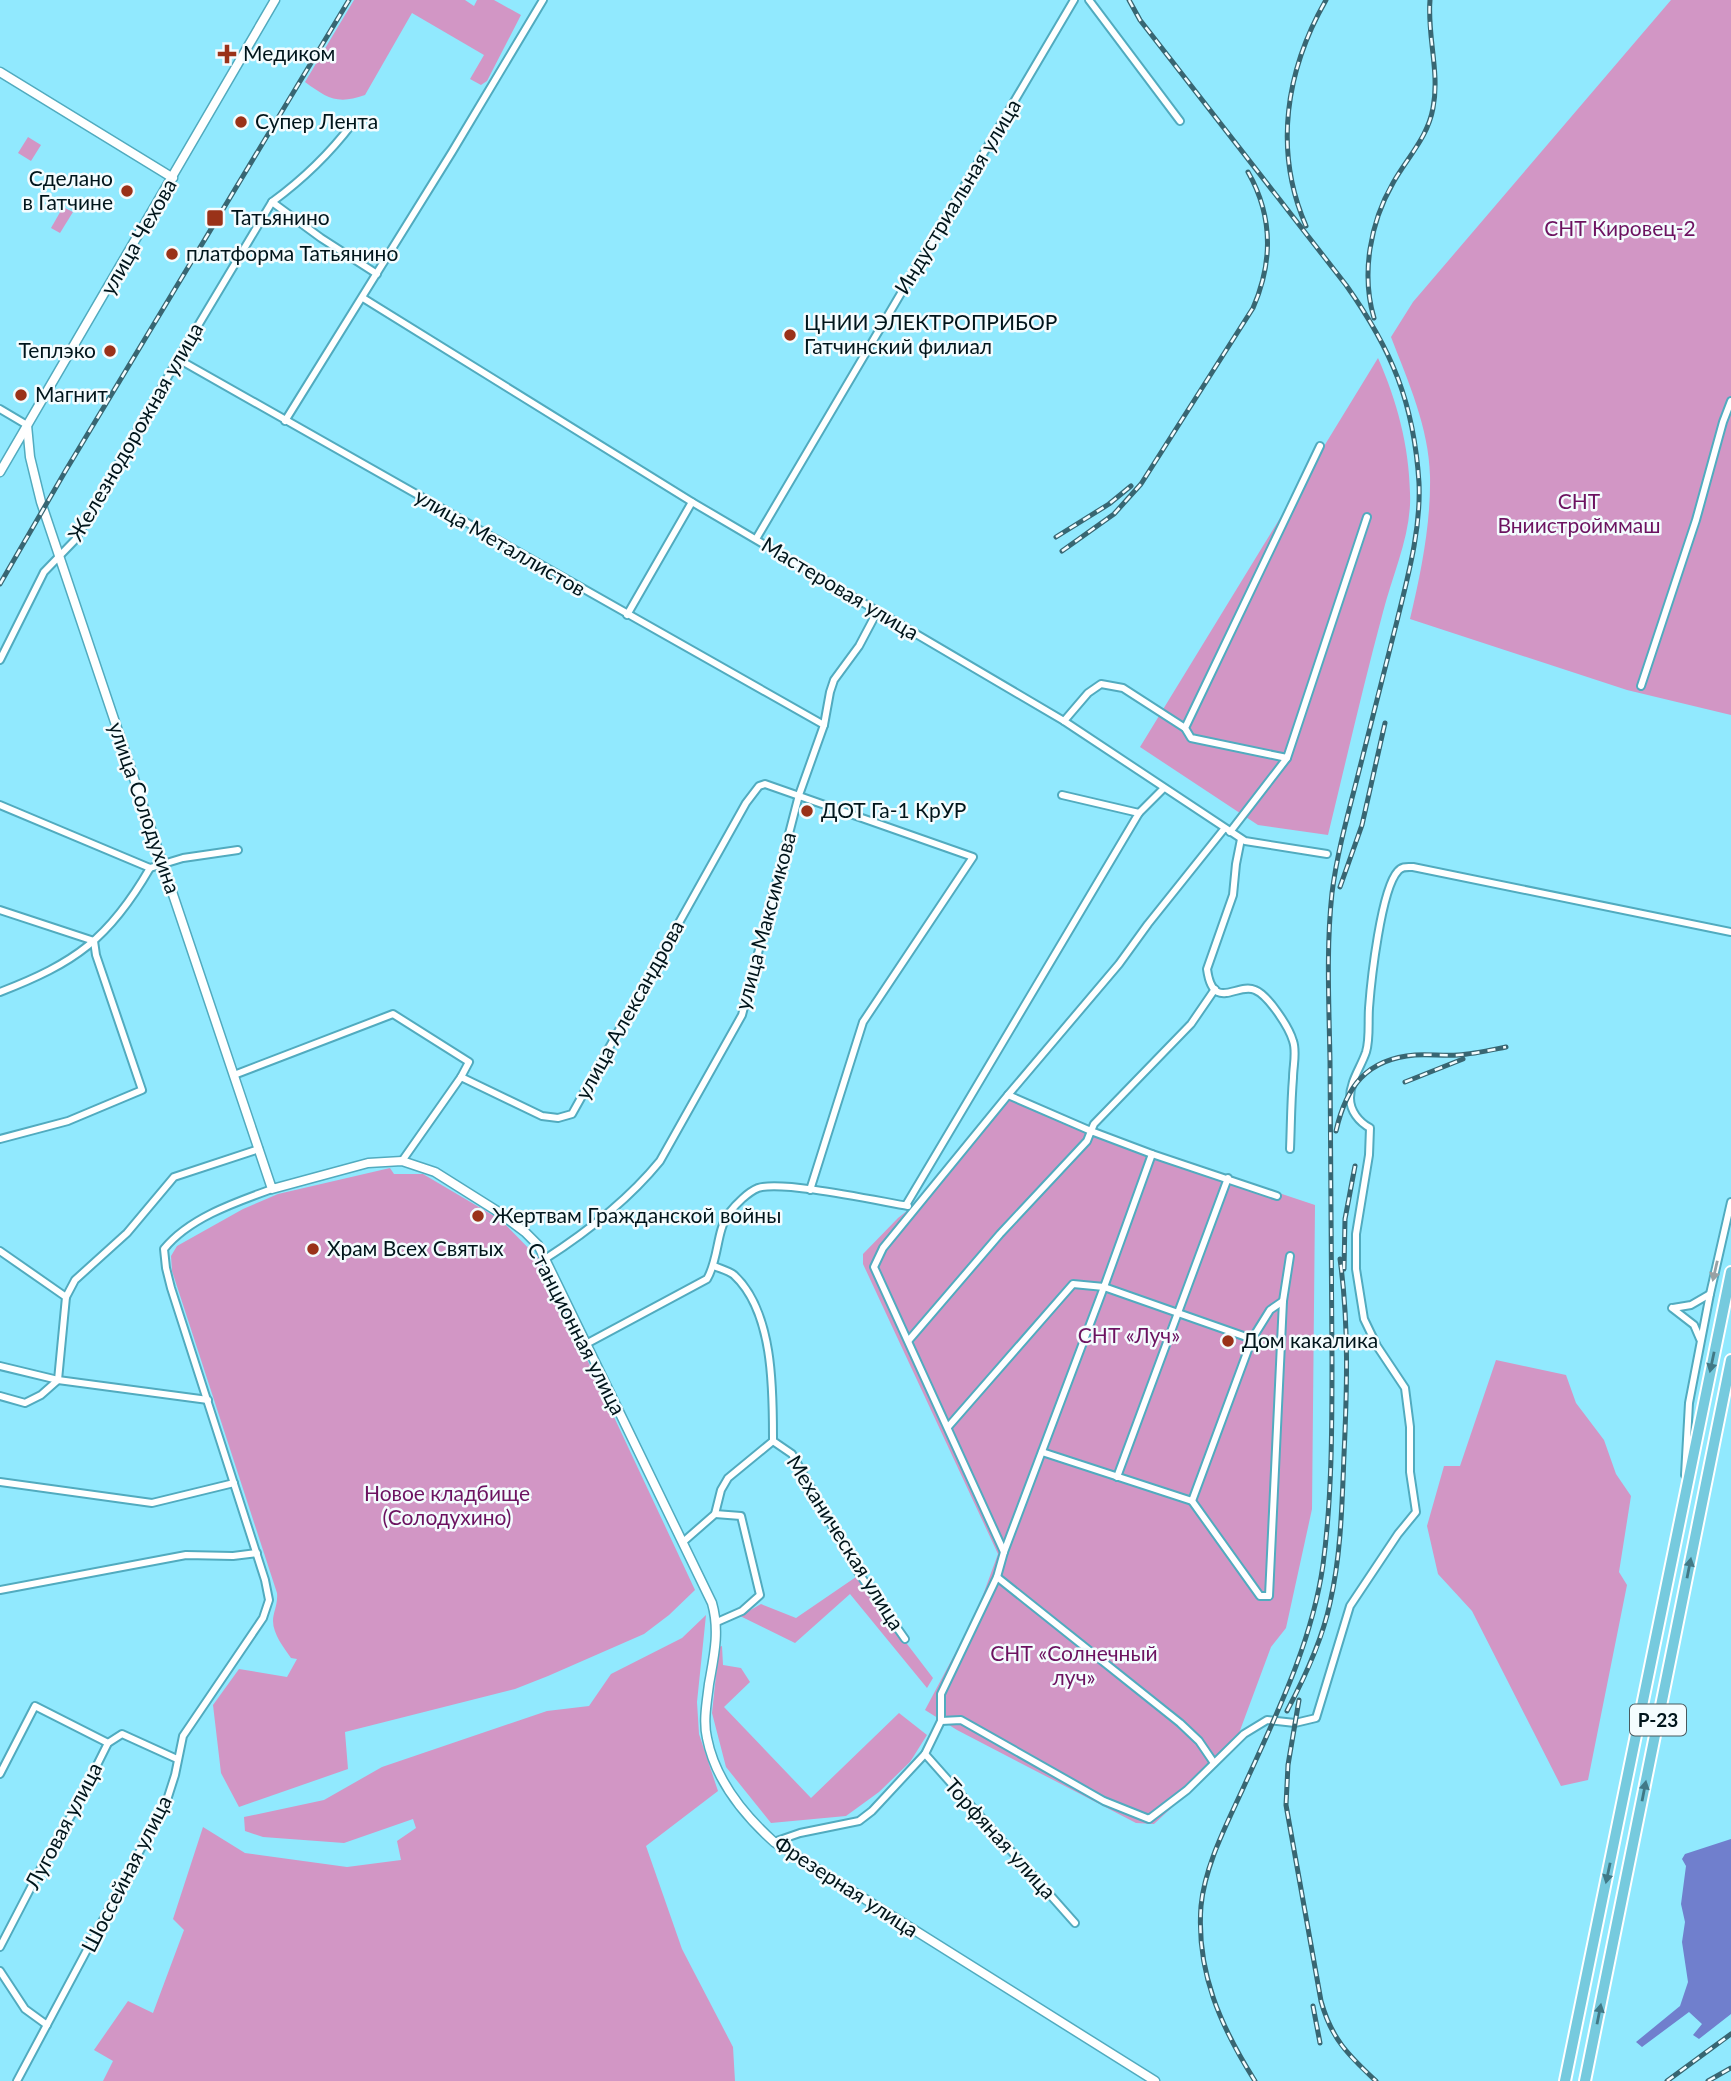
<svg xmlns="http://www.w3.org/2000/svg" width="1731" height="2081" viewBox="0 0 1731 2081" font-family="Lato,sans-serif">
  <style>
    .green { fill: #d296c5 }
    .water { fill: #707fcd }
    .lines { fill: none; stroke-linecap: round; stroke-linejoin: round }
    .minor-casing { stroke: #51abbf; stroke-width: 10 }
    .tertiary-casing { stroke: #51abbf; stroke-width: 11 }
    .trunk-casing { stroke: #fff; stroke-width: 14 }
    .minor { stroke: #fff; stroke-width: 6 }
    .tertiary { stroke: #fff; stroke-width: 8 }
    .trunk { stroke: #76cade; stroke-width: 10 }
    .rail-casing { stroke: #386672; stroke-width: 5 }
    .rail { stroke: #f4fcfe; stroke-width: 2.5; stroke-dasharray: 8; stroke-linecap: butt }
    .oneway { fill: #99a1a4 }
    .oneway2 { fill: #417986 }
    .poi-dot { fill: #9a3219; stroke: #f4fcfe; stroke-width: 2.5 }
    .labels { text-anchor: middle; stroke-width: 5; stroke-linejoin: round; paint-order: stroke }
    .shield { fill: #f4fcfe; stroke: #495a5f; stroke-width: 2 }
    .shield-label { font-size: 19px; font-weight: bold; fill: #00151b }
    .poi-label { font-size: 21px; fill: #00151b; stroke: #f4fcfe; text-anchor: start }
    .street-label { font-size: 21px; fill: #00151b; stroke: #f4fcfe }
    .park-label { font-size: 21px; fill: #6c1260; stroke: #f4fcfe }
  </style>
  <rect width="100%" height="100%" fill="#91e9fe"/>
  <g class="green">
    <path d="M354 0H465L474 6 477 0H494L521 15 487 81 481 85 470 79 484 55 412 13 365 95C337 105 327 98 305 82Z"/>
    <path d="M1671 0H1731V715L1627 690 1410 619C1421 573 1431 523 1430 476 1429 428 1408 381 1391 337L1413 302Z"/>
    <path d="M28 137 41 145 31 161 18 153Z"/>
    <path d="M63 207 73 212 60 233 51 228Z"/>
    <path d="M1378 358C1397 401 1409 445 1410 493 1412 533 1393 573 1383 612 1363 686 1346 761 1328 835L1258 825 1140 747Z"/>
    <path d="M1007 1092 1145 1148 1315 1205 1312 1509 1286 1628 1271 1647 1232 1752 1154 1824 1136 1823 957 1730 925 1710 976 1614 998 1554 863 1264V1254L898 1218 918 1202Z"/>
    <path d="M390 1168 394 1174H423L501 1220 541 1261 695 1590 669 1615 644 1634 548 1676 515 1689 345 1732 348 1769 239 1807 221 1773 213 1705 239 1669 287 1677 297 1659 291 1658C284 1648 273 1634 273 1621 273 1612 278 1605 277 1593L172 1271 171 1256 177 1246 243 1209 278 1194Z"/>
    <path d="M1496 1360 1566 1375 1576 1403 1604 1440 1616 1474 1631 1496 1619 1572 1627 1585 1588 1780 1561 1786 1472 1611 1438 1574 1427 1526 1444 1466H1460Z"/>
    <path d="M856 1577 933 1678 927 1688 850 1594 795 1643 740 1616 761 1604 796 1618Z"/>
    <path d="M706 1615 697 1702 699 1734 718 1791 646 1846 682 1949 733 2047 735 2081H103L113 2061 94 2050 128 2001 153 2013 184 1930 173 1919 203 1827 245 1853 347 1867 401 1860 397 1841 416 1828 413 1819 344 1843 263 1837 245 1831 244 1817 324 1800 382 1767 547 1711 589 1706 611 1674 682 1638Z"/>
    <path d="M722 1646 723 1665 741 1668 750 1682 724 1707 811 1798 899 1713 927 1735 910 1762 879 1792 846 1816 771 1823 726 1767 712 1713 719 1647Z"/>
  </g>
  <path class="water" d="M1731 1839V2014L1699 2039 1693 2035 1702 2024 1689 2012 1642 2047 1636 2042 1680 2006 1688 1982 1682 1942 1685 1922 1681 1904 1686 1866 1682 1859 1685 1854Z"/>
  <g class="lines">
    <defs>
      <g id="minor">
        <path d="M1089 0 1180 121"/>
        <path d="M272 202 321 238 377 274"/>
        <path d="M363 298 692 502 1064 721 1245 841 1327 854"/>
        <path d="M178 359 824 725"/>
        <path d="M0 409 27 425"/>
        <path d="M285 421 452 152 543 0"/>
        <path d="M756 539 1074 0"/>
        <path d="M627 615 692 502"/>
        <path d="M0 660 44 572 75 540 178 359 272 202C302 180 330 153 352 124"/>
        <path d="M1641 686 1696 520 1723 422 1731 401"/>
        <path d="M1064 721 1088 693 1101 684 1123 688 1185 728"/>
        <path d="M1287 758 1191 738 1185 728 1320 446"/>
        <path d="M0 805 150 868"/>
        <path d="M1139 813 1164 788"/>
        <path d="M1230 832 1287 758 1367 517"/>
        <path d="M1241 839 1236 864 1233 895 1207 969C1213 1013 1237 982 1255 990 1268 995 1289 1027 1293 1041 1297 1052 1293 1066 1293 1078 1291 1102 1291 1125 1290 1149"/>
        <path d="M150 868 183 858 238 850"/>
        <path d="M0 910 94 941 96 955 142 1090 68 1121 0 1139"/>
        <path d="M0 992C75 963 109 939 150 868"/>
        <path d="M234 1075 393 1014 469 1062 461 1077"/>
        <path d="M1008 1095 1091 1131 1094 1124 1191 1024 1215 989"/>
        <path d="M1152 1154 1277 1196"/>
        <path d="M402 1161 461 1077 542 1116 558 1118 572 1114 746 803 759 786 765 784 973 857 863 1022 810 1190"/>
        <path d="M906 1205 1139 813 1062 795"/>
        <path d="M0 1251 66 1297 58 1380 41 1395 25 1403 0 1396"/>
        <path d="M545 1259C587 1232 629 1199 660 1161L742 1015 799 795 824 725 830 692 834 680 859 646 877 612"/>
        <path d="M714 1266C721 1269 729 1271 734 1275 774 1312 773 1391 773 1441L792 1454 858 1572 905 1639"/>
        <path d="M66 1297 75 1280 127 1233 174 1177 259 1149"/>
        <path d="M1672 1308 1694 1325 1700 1339"/>
        <path d="M1673 1308 1691 1305 1710 1294"/>
        <path d="M1252 1339 1104 1287 1004 1552 997 1577 941 1694V1721L961 1720 1104 1801 1149 1819 1187 1790 1244 1734 1267 1720 1295 1723 1316 1718 1350 1606 1398 1534 1416 1512 1410 1472V1427L1405 1388 1377 1346 1364 1319 1356 1269V1234L1369 1155 1370 1128C1359 1122 1350 1111 1350 1098 1350 1081 1361 1067 1366 1052 1370 1039 1368 1022 1369 1008 1371 981 1381 889 1398 871 1402 866 1407 867 1413 867L1731 932"/>
        <path d="M909 1340 1000 1234 1087 1141 1091 1131 1152 1154 1104 1287 1073 1284 948 1427"/>
        <path d="M586 1344 707 1279C719 1259 716 1231 729 1213 736 1204 748 1192 758 1188 782 1180 878 1201 908 1206"/>
        <path d="M0 1366 58 1380 208 1400"/>
        <path d="M1042 1452 1192 1501 1252 1339 1270 1310 1283 1301 1290 1256"/>
        <path d="M1685 1475 1689 1403 1710 1294 1731 1202"/>
        <path d="M1117 1477 1228 1178"/>
        <path d="M0 1482 152 1503 234 1483"/>
        <path d="M1192 1501 1260 1596H1269L1283 1301"/>
        <path d="M715 1514 741 1516 760 1595 742 1611 717 1622"/>
        <path d="M683 1542 715 1514 721 1490 728 1478 773 1441"/>
        <path d="M1004 1552 874 1267 883 1248 1008 1095 1119 964 1148 924 1224 829"/>
        <path d="M997 1577 1180 1723 1199 1741 1214 1763"/>
        <path d="M0 1590 186 1555 233 1556 257 1553"/>
        <path d="M925 1754 1075 1923"/>
        <path d="M0 1774 35 1706 108 1743"/>
        <path d="M774 1842 800 1833 859 1821 872 1811 925 1754 941 1721"/>
        <path d="M0 1947 41 1868 76 1807 108 1743 122 1734 177 1759"/>
        <path d="M0 1971 25 2009 47 2025"/>
        <path d="M17 2081 167 1800 175 1775 183 1736 263 1618 269 1600 265 1580 171 1288 166 1268 164 1249C189 1218 236 1202 272 1189"/>
      </g>
      <g id="tertiary">
        <path d="M0 72 173 178"/>
        <path d="M27 425 30 457 41 502 272 1189 368 1163 402 1161 435 1172 497 1211 525 1232 538 1245 545 1259 712 1603C720 1631 714 1656 709 1684 707 1701 703 1721 707 1738 715 1779 744 1815 774 1842L1155 2081"/>
        <path d="M0 472 275 0"/>
      </g>
      <g id="trunk">
        <path d="M1565 2081 1731 1272"/>
        <path d="M1585 2081 1731 1360"/>
      </g>
    </defs>
    <use href="#minor" class="minor-casing"/>
    <use href="#tertiary" class="tertiary-casing"/>
    <use href="#trunk" class="trunk-casing"/>
    <use href="#minor" class="minor"/>
    <use href="#tertiary" class="tertiary"/>
    <use href="#trunk" class="trunk"/>
    <defs>
      <g id="rail">
        <path d="M1129 0 1140 20 1346 285C1392 350 1414 403 1419 483 1421 529 1408 576 1397 621 1384 672 1371 723 1358 775 1348 814 1337 853 1332 893 1326 948 1329 1005 1330 1061 1330 1161 1332 1260 1332 1360 1332 1428 1332 1497 1323 1565 1312 1642 1277 1713 1245 1784 1228 1822 1205 1864 1201 1906 1196 1972 1221 2027 1255 2081"/>
        <path d="M1306 226C1273 150 1286 70 1326 0"/>
        <path d="M1374 318C1361 274 1370 223 1393 183 1407 158 1428 137 1433 108 1440 72 1427 36 1430 0"/>
        <path d="M1056 537 1109 504 1131 486"/>
        <path d="M1062 551 1114 514 1141 484 1253 308C1273 262 1273 216 1248 172"/>
        <path d="M0 584 66 470 349 0"/>
        <path d="M1340 887 1362 825 1385 723"/>
        <path d="M1405 1082 1463 1059"/>
        <path d="M1336 1131C1346 1087 1366 1059 1415 1055 1429 1054 1444 1056 1458 1055 1474 1054 1491 1050 1506 1047"/>
        <path d="M1344 1269 1345 1219 1355 1166"/>
        <path d="M1299 1700 1288 1765 1286 1805 1321 2001C1331 2038 1348 2055 1376 2081"/>
        <path d="M1287 1711C1305 1677 1322 1641 1330 1603 1341 1555 1342 1505 1344 1455 1347 1390 1349 1324 1340 1259"/>
        <path d="M1313 2006 1320 2043"/>
        <path d="M1667 2081 1731 2034"/>
        <path d="M1708 2081 1731 2068"/>
      </g>
    </defs>
    <use href="#rail" class="rail-casing"/>
    <use href="#rail" class="rail"/>
  </g>
  <defs><path id="oneway-solid" d="M-6-.8H1V-3.2L6.5 0L1 3.2V.8H-6Z" transform="scale(1.75)"/></defs>
  <use class="oneway" href="#oneway-solid" transform="translate(1715 1271) rotate(103)"/>
  <g class="oneway2">
    <use href="#oneway-solid" transform="translate(1712 1362) rotate(102)"/>
    <use href="#oneway-solid" transform="translate(1689 1568) rotate(-79)"/>
    <use href="#oneway-solid" transform="translate(1644 1791) rotate(-79)"/>
    <use href="#oneway-solid" transform="translate(1608 1873) rotate(102)"/>
    <use href="#oneway-solid" transform="translate(1599 2014) rotate(-79)"/>
  </g>
  <g class="poi-dot">
    <path d="M223.5 43.5h7v7h7v7h-7v7h-7v-7h-7v-7h7z"/>
    <circle cx="241" cy="122" r="7"/>
    <circle cx="127" cy="191" r="7"/>
    <rect x="206" y="209" width="18" height="18" rx="3.5"/>
    <circle cx="172" cy="254" r="7"/>
    <circle cx="790" cy="335" r="7"/>
    <circle cx="110" cy="351" r="7"/>
    <circle cx="21" cy="395" r="7"/>
    <circle cx="807" cy="811" r="7"/>
    <circle cx="478" cy="1216" r="7"/>
    <circle cx="313" cy="1249" r="7"/>
    <circle cx="1228" cy="1341" r="7"/>
  </g>
  <g class="labels">
    <rect class="shield" x="1630" y="1704.5" width="56" height="31" rx="5"/>
    <g class="shield-label">
      <text x="1658" y="1727">Р-23</text>
    </g>
    <g class="poi-label">
      <text x="243" y="61">Медиком</text>
      <text x="255" y="129">Супер Лента</text>
      <text x="113" y="186" text-anchor="end">Сделано<tspan x="113" dy="24">в Гатчине</tspan></text>
      <text x="231" y="225">Татьянино</text>
      <text x="186" y="261">платформа Татьянино</text>
      <text x="804" y="330">ЦНИИ ЭЛЕКТРОПРИБОР<tspan x="804" dy="24">Гатчинский филиал</tspan></text>
      <text x="96" y="358" text-anchor="end">Теплэко</text>
      <text x="35" y="402">Магнит</text>
      <text x="821" y="818">ДОТ Га-1 КрУР</text>
      <text x="492" y="1223">Жертвам Гражданской войны</text>
      <text x="327" y="1256">Храм Всех Святых</text>
      <text x="1242" y="1348">Дом какалика</text>
    </g>
    <g class="street-label">
      <text transform="translate(958 197) rotate(-59)" y="7">Индустриальная улица</text>
      <text transform="translate(139 237) rotate(-60)" y="7">улица Чехова</text>
      <text transform="translate(136 432) rotate(-60)" y="7">Железнодорожная улица</text>
      <text transform="translate(500 543) rotate(30)" y="7">улица Металлистов</text>
      <text transform="translate(840 589) rotate(31)" y="7">Мастеровая улица</text>
      <text transform="translate(144 808) rotate(71)" y="7">улица Солодухина</text>
      <text transform="translate(766 921) rotate(-75)" y="7">улица Максимкова</text>
      <text transform="translate(630 1010) rotate(-61)" y="7">улица Александрова</text>
      <text transform="translate(576 1329) rotate(63)" y="7">Станционная улица</text>
      <text transform="translate(845 1543) rotate(58)" y="7">Механическая улица</text>
      <text transform="translate(64 1826) rotate(-62)" y="7">Луговая улица</text>
      <text transform="translate(1000 1839) rotate(48)" y="7">Торфяная улица</text>
      <text transform="translate(127 1874) rotate(-63)" y="7">Шоссейная улица</text>
      <text transform="translate(846 1887) rotate(33)" y="7">Фрезерная улица</text>
    </g>
    <g class="park-label">
      <text x="1620" y="236">СНТ Кировец-2</text>
      <text x="1579" y="509">СНТ<tspan x="1579" dy="24">Вниистройммаш</tspan></text>
      <text x="1129" y="1343">СНТ «Луч»</text>
      <text x="447" y="1501">Новое кладбище<tspan x="447" dy="24">(Солодухино)</tspan></text>
      <text x="1074" y="1661">СНТ «Солнечный<tspan x="1074" dy="24">луч»</tspan></text>
    </g>
  </g>
</svg>
